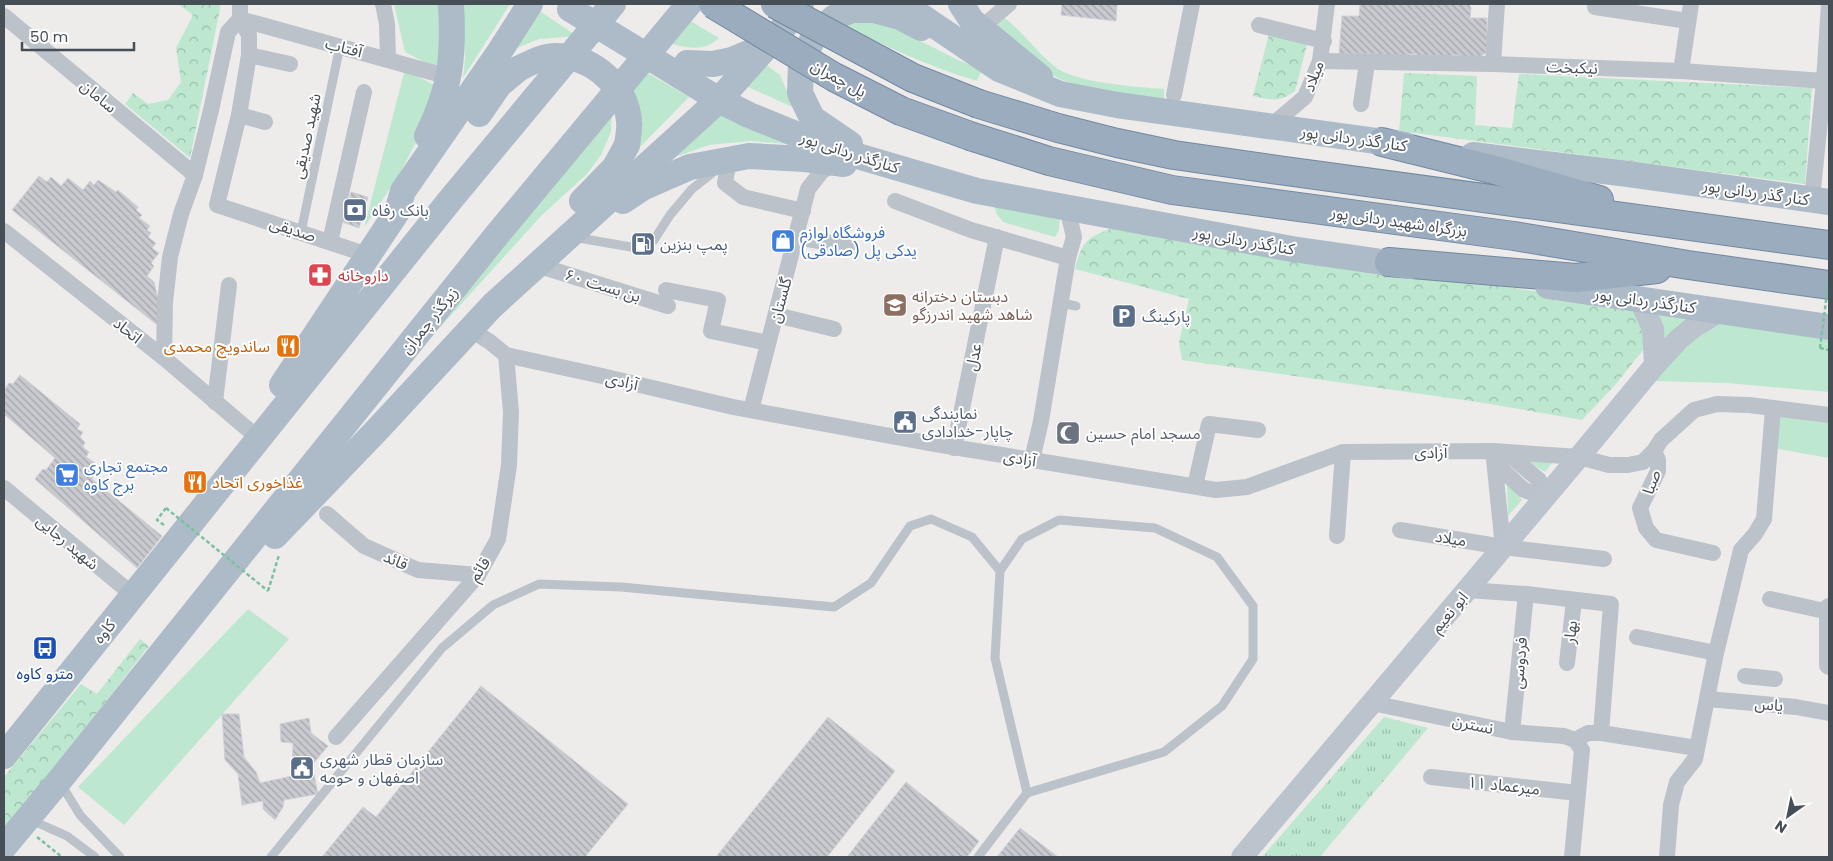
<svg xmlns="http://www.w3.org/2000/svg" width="1833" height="861" viewBox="0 0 1833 861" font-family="Poppins,'Noto Sans Arabic',sans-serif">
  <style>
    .grass { fill: #bde8cf }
    .forest { fill: url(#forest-crowns) }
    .park { fill: url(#park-tufts) }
    .building { fill: url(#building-back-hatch); stroke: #d0d1d6 }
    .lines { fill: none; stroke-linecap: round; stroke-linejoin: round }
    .trunk-casing { stroke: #7388a1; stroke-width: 30 }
    .path { stroke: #79c2a0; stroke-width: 2.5; stroke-dasharray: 4 2.5; stroke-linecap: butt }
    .service { stroke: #bbc2c9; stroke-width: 9 }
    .minor { stroke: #bbc2c9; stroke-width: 16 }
    .tertiary { stroke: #bbc2c9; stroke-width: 20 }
    .secondary { stroke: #bbc3cd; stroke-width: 22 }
    .primary { stroke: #adbac8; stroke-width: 26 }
    .trunk { stroke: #9aacbe; stroke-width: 28 }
    .trunk-bridge-casing { stroke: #7388a1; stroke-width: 30; stroke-linecap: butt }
    .path-bridge { stroke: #79c2a0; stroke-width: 2.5; stroke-dasharray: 4 2.5; stroke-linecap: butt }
    .primary-bridge { stroke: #adbac8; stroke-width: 26 }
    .trunk-bridge { stroke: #9aacbe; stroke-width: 28 }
    .labels { text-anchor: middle; stroke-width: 4; stroke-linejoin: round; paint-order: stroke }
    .street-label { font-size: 16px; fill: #464e56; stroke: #fff }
    .service-label { font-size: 16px; fill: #4e5e75; stroke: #fff; text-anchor: start }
    .shop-label { font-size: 16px; fill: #366cbe; stroke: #fff; text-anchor: start }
    .health-label { font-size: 16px; fill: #be3a42; stroke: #fff; text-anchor: start }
    .education-label { font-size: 16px; fill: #785e54; stroke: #fff; text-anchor: start }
    .food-label { font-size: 16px; fill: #c56008; stroke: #fff; text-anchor: end }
    .worship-label { font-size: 16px; fill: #5b616d; stroke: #fff; text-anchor: start }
    .transit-label { font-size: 16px; fill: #164399; stroke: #fff }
  </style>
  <defs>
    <pattern id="forest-crowns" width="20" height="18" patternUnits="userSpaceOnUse" patternTransform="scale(1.25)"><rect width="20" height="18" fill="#bde8cf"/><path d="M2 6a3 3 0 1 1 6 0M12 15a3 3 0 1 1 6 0" fill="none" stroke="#9bbeab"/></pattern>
    <pattern id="park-tufts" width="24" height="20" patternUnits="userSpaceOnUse" patternTransform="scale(1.25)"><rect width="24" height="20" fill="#bde8cf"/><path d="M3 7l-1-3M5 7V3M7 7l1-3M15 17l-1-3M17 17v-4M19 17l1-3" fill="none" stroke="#9bbeab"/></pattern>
    <pattern id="building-back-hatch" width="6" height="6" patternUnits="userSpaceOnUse" patternTransform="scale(1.25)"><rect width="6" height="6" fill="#c9cad0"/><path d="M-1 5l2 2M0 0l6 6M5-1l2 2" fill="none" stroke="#a5a6ac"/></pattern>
  </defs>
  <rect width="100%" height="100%" fill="#eeebeb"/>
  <g class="grass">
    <path d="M394 4H441L445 73 405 52Z"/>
    <path d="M462 4H510L463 78 465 58Z"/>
    <path d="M535 8 577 36 539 39 519 47 502 61Z"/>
    <path d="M875 18 956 59 982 70 977 81C930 67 883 46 839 22Z"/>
    <path d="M1005 18C1024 33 1039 55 1058 69 1080 83 1137 87 1164 89V99C1127 95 1078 92 1047 72 1029 61 1013 46 997 34L998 23Z"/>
    <path d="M687 19 719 38C704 52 687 48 668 43Z"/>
    <path d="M764 63 780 75 788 94 799 110 746 86Z"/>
    <path d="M405 69 443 90 400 173 364 228Z"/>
    <path d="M646 72 689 97 640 147 630 92Z"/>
    <path d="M612 108 611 132 601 155 587 174 542 215 364 411Z"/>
    <path d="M718 110 790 144 749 141 709 145 661 162Z"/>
    <path d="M994 202 1060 213 1059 230 1055 237 1003 222 996 213Z"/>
    <path d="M1655 307 1703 315 1658 354Z"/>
    <path d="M1724 320 1829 334V392L1727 383 1654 381 1698 335Z"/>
    <path d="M1781 406 1829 410V458L1773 448Z"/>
    <path d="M1518 455 1557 457 1545 472Z"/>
    <path d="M1507 483 1522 500 1508 516Z"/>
    <path d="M248 609 289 639 124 825 78 787Z"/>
  </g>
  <g class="forest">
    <path d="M178 4H220V9L190 158 125 104 133 93 148 104 168 100 181 82 176 48 193 15Z"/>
    <path d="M1269 34 1307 45 1295 91C1278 103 1271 100 1253 96Z"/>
    <path d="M1404 73 1477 76 1475 125 1512 128 1519 74 1812 88 1805 184 1399 131Z"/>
    <path d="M1115 227 1605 302 1633 308 1644 323 1647 345 1616 384 1582 420 1478 402 1182 360 1179 343 1189 299 1075 269C1082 240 1088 237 1115 227Z"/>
    <path d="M140 639 149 646 38 789 4 831V777L81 684 97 694Z"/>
  </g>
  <path class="park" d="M1384 717 1428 728 1320 857H1262Z"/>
  <g class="building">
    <path d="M1062 4H1117L1116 21 1061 15Z"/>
    <path d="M1360 4H1469L1471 8 1470 18H1487V52L1479 57 1461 62 1460 55H1451L1450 60H1421L1417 54H1409L1407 61 1376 59 1375 54H1339L1342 16H1359Z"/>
    <path d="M39 176 47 182 51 177 61 186 68 178 83 190 90 181 94 185 98 180 116 192 118 190 138 207 136 210 142 215 139 218 150 226 147 230 151 233 148 237 156 243 152 248 159 253 151 263 154 266 147 276 154 282 162 316 160 322 156 324 12 210Z"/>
    <path d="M351 192 368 197 359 228 342 222Z"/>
    <path d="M20 375 80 424 77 429 83 432 80 437 85 442 83 447 89 452 86 457 95 463 92 468 97 471 92 479 162 536 137 568 35 479 43 469 46 470 55 458 4 414V391L9 383 13 384Z"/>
    <path d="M481 686 628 804 585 857H322L363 807 376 817Z"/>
    <path d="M222 714H239L244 757 256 772 260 783 292 776 293 743 281 742 280 724 309 718 311 733 328 746 312 765 318 794 284 800 283 807 275 820 263 809V801L242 805 238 774 225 760Z"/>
    <path d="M828 717 895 771 827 857H716Z"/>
    <path d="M906 782 979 841 967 857H847Z"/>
    <path d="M1020 828 1058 857H997Z"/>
  </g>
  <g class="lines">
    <defs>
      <g id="trunk">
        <path d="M979 104 1058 128 1117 143 1174 155 1278 170 1829 245"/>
        <path d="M973 137 1049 161 1172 190 1514 236 1688 265 1829 285"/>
        <path d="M1382 142 1495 170 1599 200"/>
        <path d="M1389 262 1576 278 1657 269"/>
      </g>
    </defs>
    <use href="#trunk" class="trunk-casing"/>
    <g class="path">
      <path d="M1820 348 1829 350"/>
      <path d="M164 525 157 520 166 508"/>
      <path d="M268 591 279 555"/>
      <path d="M37 837 62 857"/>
    </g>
    <g class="service">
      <path d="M301 232 340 46"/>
      <path d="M573 237 631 247 654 240 670 215 692 189 716 170"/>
      <path d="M1061 303 1076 306"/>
      <path d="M1000 571 1022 539 1059 520 1155 528 1217 557 1253 606V659L1222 706 1164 752 1027 793"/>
      <path d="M61 784 80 815 120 857"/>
      <path d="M31 820 67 836 95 857"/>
      <path d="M271 857 442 648 493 605 539 584 621 587 834 607 871 583 910 526 931 519 972 537 1000 571 995 658 1027 793 978 857"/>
    </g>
    <g class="minor">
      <path d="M240 4V19L249 35V55L239 115 217 205 368 255"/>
      <path d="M383 4 387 24 388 59"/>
      <path d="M1595 7 1688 21"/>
      <path d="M4 16 195 175"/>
      <path d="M240 19 449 77"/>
      <path d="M1259 25 1324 41"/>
      <path d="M981 28 1009 4"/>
      <path d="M249 55 290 64"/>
      <path d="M1320 61 1493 64 1681 71 1824 81"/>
      <path d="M1493 64 1497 4"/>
      <path d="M1681 71 1691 4"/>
      <path d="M1174 95 1192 4"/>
      <path d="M1361 104 1367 63"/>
      <path d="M239 115 265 122"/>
      <path d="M1271 126 1305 97 1320 61 1327 4"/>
      <path d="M729 160 725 183 743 197 803 211"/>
      <path d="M1812 199 1824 81 1829 4"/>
      <path d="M895 201 971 230 1068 258"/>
      <path d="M4 231 164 358 251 432"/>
      <path d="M796 237 848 246"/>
      <path d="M330 242 364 92"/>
      <path d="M537 265 668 306"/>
      <path d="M666 290 718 300 711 331 768 343"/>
      <path d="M776 315 834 329"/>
      <path d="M470 329 490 342 506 355 602 376 733 407 934 444 1216 490 1247 487 1343 452 1493 451 1579 457 1609 465H1628L1643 462 1654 451 1661 440 1694 410 1717 404 1749 405 1829 415"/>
      <path d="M164 358 165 302 170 257 181 214 195 175 211 110 228 32 240 19"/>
      <path d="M215 402 229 285"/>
      <path d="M751 410 808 189 822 171 837 163"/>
      <path d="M954 448 997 237"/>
      <path d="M1493 451 1512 457 1539 480 1545 497 1524 490 1499 467Z"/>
      <path d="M1654 451 1658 460V471L1640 508 1646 528 1656 540 1713 553"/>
      <path d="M1494 459 1503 547"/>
      <path d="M1032 460 1041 421 1068 258 1074 237 1067 208"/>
      <path d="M1195 486 1209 424 1258 430"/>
      <path d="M4 488 133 595"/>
      <path d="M327 514 364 546 418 570 478 575"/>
      <path d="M1400 530 1503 547 1604 559"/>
      <path d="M1337 536 1343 452"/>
      <path d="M1467 590 1526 594 1611 604 1601 733"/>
      <path d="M1770 599 1829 612"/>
      <path d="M1637 637 1716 653"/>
      <path d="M1567 663 1574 600"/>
      <path d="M1745 676 1775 679"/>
      <path d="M1708 699 1796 707 1829 713"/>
      <path d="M1372 703 1512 732 1564 736 1575 740 1582 750 1572 857"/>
      <path d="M1512 732 1526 594"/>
      <path d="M336 737 478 575 498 539 509 465 511 412 506 355"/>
      <path d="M1575 740 1588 733H1601L1697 748"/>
      <path d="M1431 777 1578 793"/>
      <path d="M1667 857 1671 805 1677 782 1695 759 1716 653 1741 550 1755 534 1764 519 1773 409"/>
    </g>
    <path class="tertiary" d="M1829 608V665"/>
    <g class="secondary">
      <path d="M1640 300 1653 329 1655 365"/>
      <path d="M1242 857 1579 457 1655 365 1679 339 1695 326 1720 311"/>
    </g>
    <g class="primary">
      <path d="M903 4 999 69 1060 94 1117 105 1405 145"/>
      <path d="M961 4 972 21 1040 77"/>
      <path d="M687 63 713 64 732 60 763 47"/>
      <path d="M680 76 719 100 749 115 830 148 977 191 1292 249 1410 266"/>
      <path d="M479 114 499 85 518 69"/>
      <path d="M427 136C451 88 454 56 451 4"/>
      <path d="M850 144 812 118 800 93 801 64 815 34 835 17 852 10H874L900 17 921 28"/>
      <path d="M1473 155 1628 174 1829 202"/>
      <path d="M582 201 615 167 627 145"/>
      <path d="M623 201 644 187 690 167 749 156 805 159 844 164"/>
      <path d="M1548 286 1829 327"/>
      <path d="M282 385 397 212 403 191 498 54 530 4"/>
      <path d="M275 536 377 430 492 306 719 100 784 27 801 4"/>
      <path d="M4 756 451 199 613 4"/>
      <path d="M4 847 59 781 496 236 689 4"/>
    </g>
    <use href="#trunk" class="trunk"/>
    <defs>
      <g id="trunk-bridge">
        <path d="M713 4 834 77 901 111 973 137"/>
        <path d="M775 4 913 78 979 104"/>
      </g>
    </defs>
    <use href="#trunk-bridge" class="trunk-bridge-casing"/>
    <g class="path-bridge">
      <path d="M1820 348 1829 277"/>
      <path d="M166 508 268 591"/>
    </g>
    <g class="primary-bridge">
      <path d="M570 9 680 76"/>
      <path d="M518 69C530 63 544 55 558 56 593 57 626 86 629 121 630 129 628 137 627 145"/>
    </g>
    <use href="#trunk-bridge" class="trunk-bridge"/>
  </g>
  <defs>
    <symbol id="bank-square" viewBox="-11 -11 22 22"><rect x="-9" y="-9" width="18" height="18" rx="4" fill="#5c6f8a" stroke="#fff"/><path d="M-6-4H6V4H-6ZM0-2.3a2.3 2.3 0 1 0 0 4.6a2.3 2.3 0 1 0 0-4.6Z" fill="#fff"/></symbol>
    <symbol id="shop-square" viewBox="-11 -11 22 22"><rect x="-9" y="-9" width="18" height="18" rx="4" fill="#3f7fe0" stroke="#fff"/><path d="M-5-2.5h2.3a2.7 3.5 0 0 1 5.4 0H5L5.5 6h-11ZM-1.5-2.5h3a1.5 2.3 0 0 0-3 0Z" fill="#fff"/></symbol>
    <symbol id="fuel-square" viewBox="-11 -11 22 22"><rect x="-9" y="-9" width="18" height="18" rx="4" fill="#5c6f8a" stroke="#fff"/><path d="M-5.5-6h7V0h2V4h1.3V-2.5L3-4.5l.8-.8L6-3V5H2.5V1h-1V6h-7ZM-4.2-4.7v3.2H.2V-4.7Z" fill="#fff"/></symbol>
    <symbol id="pharmacy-square" viewBox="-11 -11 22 22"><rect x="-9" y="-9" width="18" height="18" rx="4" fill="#e0444e" stroke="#fff"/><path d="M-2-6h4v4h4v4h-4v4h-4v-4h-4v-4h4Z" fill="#fff"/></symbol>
    <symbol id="school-square" viewBox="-11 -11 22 22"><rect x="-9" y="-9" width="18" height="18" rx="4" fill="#8d6e63" stroke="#fff"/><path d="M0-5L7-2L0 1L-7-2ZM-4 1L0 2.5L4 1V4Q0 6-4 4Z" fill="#fff"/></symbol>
    <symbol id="parking-square" viewBox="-11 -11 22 22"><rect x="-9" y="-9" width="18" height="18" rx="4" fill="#5c6f8a" stroke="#fff"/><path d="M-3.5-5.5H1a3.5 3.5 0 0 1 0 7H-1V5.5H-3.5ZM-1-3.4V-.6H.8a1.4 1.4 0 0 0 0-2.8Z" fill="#fff"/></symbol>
    <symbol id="restaurant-square" viewBox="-11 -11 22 22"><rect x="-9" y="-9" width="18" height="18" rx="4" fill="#e8710a" stroke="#fff"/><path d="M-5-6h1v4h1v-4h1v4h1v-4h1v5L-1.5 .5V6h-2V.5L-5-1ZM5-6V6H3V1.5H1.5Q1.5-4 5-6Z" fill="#fff"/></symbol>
    <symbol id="civic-square" viewBox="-11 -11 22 22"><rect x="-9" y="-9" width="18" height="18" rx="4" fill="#5c6f8a" stroke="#fff"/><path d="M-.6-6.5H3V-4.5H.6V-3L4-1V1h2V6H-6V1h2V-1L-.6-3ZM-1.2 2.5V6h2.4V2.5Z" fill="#fff"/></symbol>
    <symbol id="mosque-square" viewBox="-11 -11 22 22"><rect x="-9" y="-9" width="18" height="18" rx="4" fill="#6b7280" stroke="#fff"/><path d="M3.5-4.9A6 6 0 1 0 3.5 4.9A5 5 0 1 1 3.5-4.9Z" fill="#fff"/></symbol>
    <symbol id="supermarket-square" viewBox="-11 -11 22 22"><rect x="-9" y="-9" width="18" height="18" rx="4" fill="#3f7fe0" stroke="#fff"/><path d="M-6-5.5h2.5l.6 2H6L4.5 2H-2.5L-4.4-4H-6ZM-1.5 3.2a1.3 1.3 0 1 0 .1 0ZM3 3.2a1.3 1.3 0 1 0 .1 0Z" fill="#fff"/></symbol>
    <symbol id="bus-square" viewBox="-11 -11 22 22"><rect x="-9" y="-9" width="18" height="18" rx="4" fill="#1a4fb4" stroke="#fff"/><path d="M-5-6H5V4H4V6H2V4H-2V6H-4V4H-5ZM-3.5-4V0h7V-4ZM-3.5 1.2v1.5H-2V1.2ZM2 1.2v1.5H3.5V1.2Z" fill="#fff"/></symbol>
  </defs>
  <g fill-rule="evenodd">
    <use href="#bank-square" x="341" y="196" width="28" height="28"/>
    <use href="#shop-square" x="769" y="227" width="28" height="28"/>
    <use href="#fuel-square" x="629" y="230" width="28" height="28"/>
    <use href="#pharmacy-square" x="306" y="261" width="28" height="28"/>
    <use href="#school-square" x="881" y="291" width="28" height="28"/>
    <use href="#parking-square" x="1110" y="302" width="28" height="28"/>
    <use href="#restaurant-square" x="274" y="332" width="28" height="28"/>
    <use href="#civic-square" x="891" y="408" width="28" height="28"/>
    <use href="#mosque-square" x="1054" y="419" width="28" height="28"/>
    <use href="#supermarket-square" x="53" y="461" width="28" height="28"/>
    <use href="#restaurant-square" x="181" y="468" width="28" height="28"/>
    <use href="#bus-square" x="31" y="634" width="28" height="28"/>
    <use href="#civic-square" x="288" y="754" width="28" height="28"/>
  </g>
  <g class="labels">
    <g class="street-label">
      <text transform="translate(344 47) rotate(15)" y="6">آفتاب</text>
      <text transform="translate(1572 67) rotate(2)" y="6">نیکبخت</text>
      <text transform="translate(1313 76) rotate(-69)" y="6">میلاد</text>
      <text transform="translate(839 78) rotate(29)" y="6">پل چمران</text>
      <text transform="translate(99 96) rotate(40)" y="6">سامان</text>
      <text transform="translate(306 136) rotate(-78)" y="6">شهید صدیقی</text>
      <text transform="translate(1354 138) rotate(8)" y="6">کنار گذر ردانی پور</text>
      <text transform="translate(850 152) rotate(18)" y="6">کنارگذر ردانی پور</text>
      <text transform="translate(1756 192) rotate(8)" y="6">کنار گذر ردانی پور</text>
      <text transform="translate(1399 221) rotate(8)" y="6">بزرگراه شهید ردانی پور</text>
      <text transform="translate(293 229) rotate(18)" y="6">صدیقی</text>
      <text transform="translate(1244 240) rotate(10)" y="6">کنارگذر ردانی پور</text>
      <text transform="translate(603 285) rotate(17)" y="6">بن بست ۶۰</text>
      <text transform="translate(780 300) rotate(-75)" y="6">گلستان</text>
      <text transform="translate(1645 300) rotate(8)" y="6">کنارگذر ردانی پور</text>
      <text transform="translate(429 320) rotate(-51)" y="6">زیرگذر چمران</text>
      <text transform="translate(128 330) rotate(39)" y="6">اتحاد</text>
      <text transform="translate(973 357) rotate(-78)" y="6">عدل</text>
      <text transform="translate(622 381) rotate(13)" y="6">آزادی</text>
      <text x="1431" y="458">آزادی</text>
      <text transform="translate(1020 458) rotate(9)" y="6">آزادی</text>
      <text transform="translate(1651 482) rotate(-70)" y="6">صبا</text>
      <text transform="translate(1451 538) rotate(9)" y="6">میلاد</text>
      <text transform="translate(68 542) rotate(40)" y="6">شهید رجایی</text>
      <text transform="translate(396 560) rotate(24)" y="6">قائد</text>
      <text transform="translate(479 569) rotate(-56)" y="6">قائم</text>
      <text transform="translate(1449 612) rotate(-50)" y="6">ابو نعیم</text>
      <text transform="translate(104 631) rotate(-51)" y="6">کاوه</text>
      <text transform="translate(1570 632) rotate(-84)" y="6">بهار</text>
      <text transform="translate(1519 663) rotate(-85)" y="6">فردوسی</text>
      <text transform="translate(1769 704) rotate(5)" y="6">یاس</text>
      <text transform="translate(1473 724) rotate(12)" y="6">نسترن</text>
      <text transform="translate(1504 785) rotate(6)" y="6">میرعماد ۱۱</text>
    </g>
    <g class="service-label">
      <text x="372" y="216">بانک رفاه</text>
      <text x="660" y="250">پمپ بنزین</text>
      <text x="1142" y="322">پارکینگ</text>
      <text x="922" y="419">نمایندگی<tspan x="922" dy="18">چاپار-خدادادی</tspan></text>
      <text x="320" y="765">سازمان قطار شهری<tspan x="320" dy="18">اصفهان و حومه</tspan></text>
    </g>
    <g class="shop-label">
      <text x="800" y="238">فروشگاه لوازم<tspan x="800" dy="18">یدکی پل (صادقی)</tspan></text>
      <text x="84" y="472">مجتمع تجاری<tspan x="84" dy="18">برج کاوه</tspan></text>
    </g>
    <g class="health-label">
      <text x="338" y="281">داروخانه</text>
    </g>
    <g class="education-label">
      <text x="912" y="302">دبستان دخترانه<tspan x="912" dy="18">شاهد شهید اندرزگو</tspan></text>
    </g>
    <g class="food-label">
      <text x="270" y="352">ساندویچ محمدی</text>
      <text x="212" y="488" text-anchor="start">غذاخوری اتحاد</text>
    </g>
    <g class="worship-label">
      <text x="1086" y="439">مسجد امام حسین</text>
    </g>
    <g class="transit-label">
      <text x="45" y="679">مترو کاوه</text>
    </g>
  </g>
  <rect width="1833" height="861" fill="none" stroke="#464e56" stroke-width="10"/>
  <g transform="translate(1788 816) rotate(213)" stroke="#ffffff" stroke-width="4" paint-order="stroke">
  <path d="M0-4L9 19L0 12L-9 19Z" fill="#464e56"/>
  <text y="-8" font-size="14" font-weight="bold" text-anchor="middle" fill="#464e56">N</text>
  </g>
  <path d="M22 42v8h112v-8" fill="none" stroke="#464e56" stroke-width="2.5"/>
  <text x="30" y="42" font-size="15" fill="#464e56" stroke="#ffffff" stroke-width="4" paint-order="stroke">50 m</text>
</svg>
